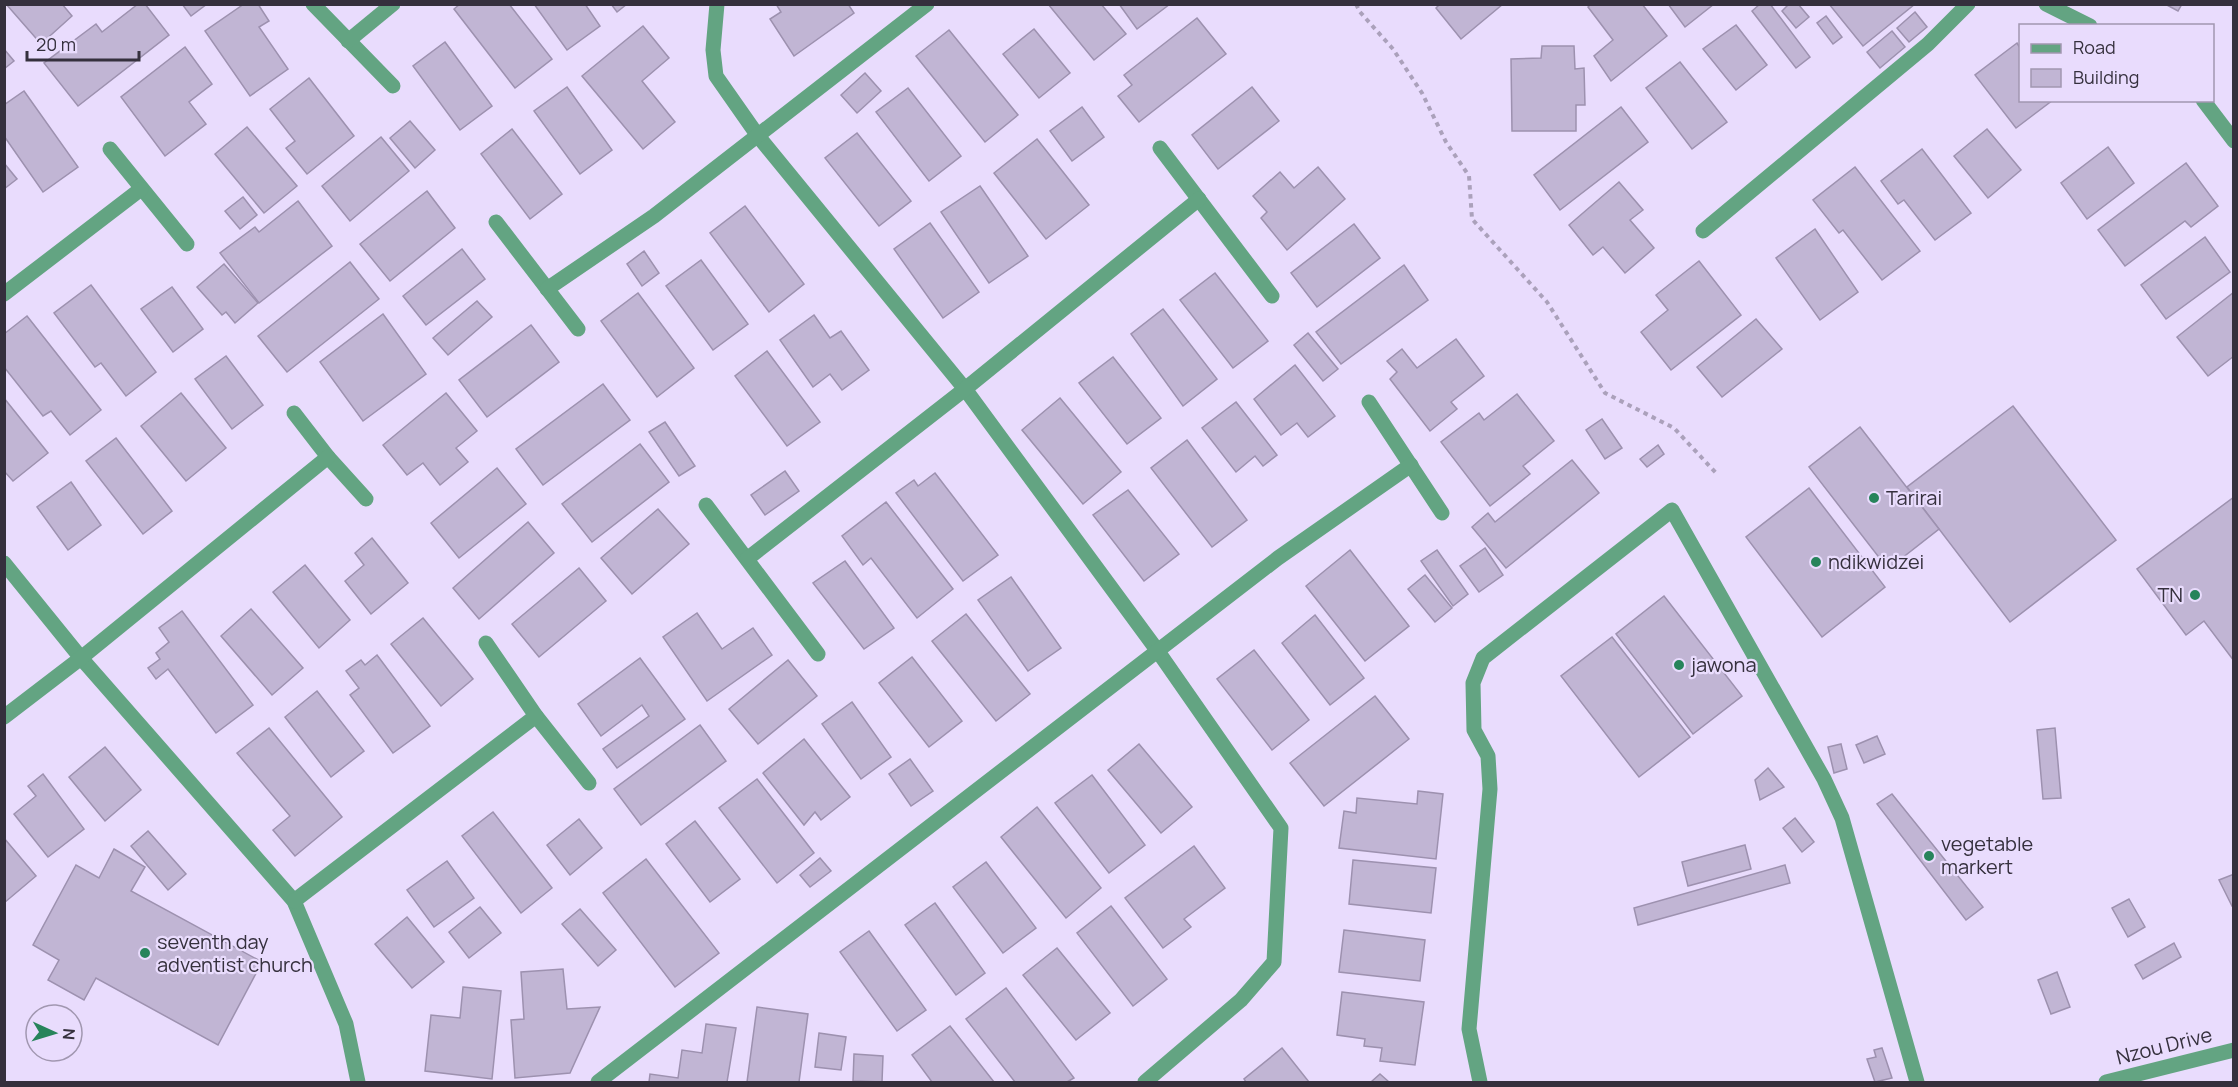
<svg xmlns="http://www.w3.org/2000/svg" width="2238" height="1087" viewBox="0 0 2238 1087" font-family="Manrope,sans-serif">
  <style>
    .building { fill: #c1b5d4; stroke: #9d91af; stroke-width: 1.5 }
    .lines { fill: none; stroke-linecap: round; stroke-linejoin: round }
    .path { stroke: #aba1bb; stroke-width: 4; stroke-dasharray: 4.5 4.5; stroke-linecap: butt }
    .minor { stroke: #63a482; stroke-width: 15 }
    .poi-dot { fill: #27845b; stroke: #e9dcfd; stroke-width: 2 }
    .labels { text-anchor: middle; stroke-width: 4.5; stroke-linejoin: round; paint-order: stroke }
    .poi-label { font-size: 20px; fill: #35303d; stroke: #e9dcfd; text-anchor: start }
    .street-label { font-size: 20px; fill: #35303d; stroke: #e9dcfd }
  </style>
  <rect width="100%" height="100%" fill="#e9dcfd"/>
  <g class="building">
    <path d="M6 4H62L72 16 41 44Z"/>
    <path d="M138 4H145L169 35 78 106 44 63 96 24 102 32Z"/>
    <path d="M182 4H207L191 16Z"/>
    <path d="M244 4H258L269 21 259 27 288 69 250 96 205 31Z"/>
    <path d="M460 4H509L552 59 515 88 454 9Z"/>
    <path d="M534 4H585L600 26 567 50Z"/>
    <path d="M611 4H627L617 12Z"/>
    <path d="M776 4H848L854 13 794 56 770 19 781 12Z"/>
    <path d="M1048 4H1101L1126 34 1094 60Z"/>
    <path d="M1119 4H1170L1137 29Z"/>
    <path d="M1440 4H1503L1461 39 1436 8Z"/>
    <path d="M1591 4H1642L1667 36 1611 81 1594 56 1613 40 1588 7Z"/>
    <path d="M1668 4H1714L1685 27Z"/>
    <path d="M1760 4H1770L1810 57 1796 68 1752 11Z"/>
    <path d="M1789 4H1798L1809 17 1796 28 1782 11Z"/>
    <path d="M1829 4H1915L1863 46Z"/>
    <path d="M2165 4H2182L2178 11Z"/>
    <path d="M1915 12 1927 27 1909 42 1897 28Z"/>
    <path d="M1826 16 1842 37 1833 44 1817 23Z"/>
    <path d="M1197 18 1226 54 1139 122 1118 96 1132 85 1124 75Z"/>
    <path d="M1736 25 1767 65 1736 90 1703 49Z"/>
    <path d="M643 26 669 58 642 81 675 122 643 149 582 76Z"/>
    <path d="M1034 29 1070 73 1039 98 1003 54Z"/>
    <path d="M949 30 1018 115 985 142 916 56Z"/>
    <path d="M1892 31 1905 47 1880 68 1867 52Z"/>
    <path d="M445 42 492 106 460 130 413 66Z"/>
    <path d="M2017 43 2020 48V100H2053L2016 128 1975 75Z"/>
    <path d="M1542 46H1574L1575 69 1584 68 1585 105H1576V131H1512L1511 59 1541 58Z"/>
    <path d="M185 47 212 84 189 102 206 124 165 156 121 97Z"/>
    <path d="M4 49 14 61 4 69Z"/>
    <path d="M1680 62 1727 122 1692 149 1646 88Z"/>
    <path d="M865 73 881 91 857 113 841 95Z"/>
    <path d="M309 78 354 136 307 174 286 148 295 141 270 109Z"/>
    <path d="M567 87 612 150 580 174 534 111Z"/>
    <path d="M1252 87 1279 121 1218 169 1192 135Z"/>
    <path d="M908 88 961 156 929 181 876 112Z"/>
    <path d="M24 91 78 167 43 192 4 136V105Z"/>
    <path d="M1082 107 1104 137 1072 161 1050 131Z"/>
    <path d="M1621 107 1648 142 1560 210 1534 175Z"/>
    <path d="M410 121 435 150 415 168 390 138Z"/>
    <path d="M247 127 297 186 264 213 215 154Z"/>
    <path d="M512 129 562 194 530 219 481 154Z"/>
    <path d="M1987 129 2021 170 1988 198 1954 156Z"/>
    <path d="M857 133 911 201 879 226 825 158Z"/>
    <path d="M381 137 409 171 350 221 322 186Z"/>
    <path d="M1037 139 1089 205 1046 239 994 173Z"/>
    <path d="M2108 147 2134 183 2087 219 2061 183Z"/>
    <path d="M1922 149 1971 213 1935 240 1904 200 1898 204 1881 181Z"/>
    <path d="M4 163 17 179 4 189Z"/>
    <path d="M2186 163 2218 206 2191 227 2185 221 2125 266 2098 230Z"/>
    <path d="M1318 167 1345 199 1287 250 1261 218 1267 212 1253 196 1280 172 1294 188Z"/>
    <path d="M1855 167 1920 251 1882 280 1843 230 1839 233 1813 200Z"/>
    <path d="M1619 182 1643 210 1630 220 1654 248 1625 273 1603 247 1593 255 1569 225Z"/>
    <path d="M980 186 1028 256 989 283 941 212Z"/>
    <path d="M427 191 455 228 390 281 360 244Z"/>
    <path d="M243 197 257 215 240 229 225 211Z"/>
    <path d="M298 201 332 246 259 303 220 253 255 227 259 232Z"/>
    <path d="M745 206 804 284 769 312 710 233Z"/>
    <path d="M930 223 979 292 943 318 894 249Z"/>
    <path d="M1354 224 1380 258 1317 307 1291 273Z"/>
    <path d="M1815 229 1858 292 1820 320 1776 258Z"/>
    <path d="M2205 237 2230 272 2166 319 2141 285Z"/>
    <path d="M462 249 485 279 426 325 403 296Z"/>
    <path d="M644 251 659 273 642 286 627 264Z"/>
    <path d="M701 260 748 324 713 350 666 286Z"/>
    <path d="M1699 261 1741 315 1671 370 1641 332 1668 310 1656 295Z"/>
    <path d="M350 262 379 299 287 372 258 336Z"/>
    <path d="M224 264 258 303 235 323 226 312 222 315 197 287Z"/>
    <path d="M1404 265 1428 300 1341 364 1316 332Z"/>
    <path d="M1215 273 1268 341 1233 368 1180 300Z"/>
    <path d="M91 285 156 372 126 396 101 363 95 367 54 313Z"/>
    <path d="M172 287 203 329 173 352 141 309Z"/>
    <path d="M2234 292V356L2208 376 2177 337Z"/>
    <path d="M638 293 694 368 657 397 601 321Z"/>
    <path d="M477 301 492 317 448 355 433 338Z"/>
    <path d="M1163 309 1217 379 1183 406 1131 334Z"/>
    <path d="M383 314 426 374 363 421 320 362Z"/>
    <path d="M814 315 830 338 841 331 869 370 842 390 830 374 813 387 780 340Z"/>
    <path d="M27 316 101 410 70 435 51 411 43 416 4 367V334Z"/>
    <path d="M1756 319 1782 349 1722 397 1697 367Z"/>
    <path d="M531 325 559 362 487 417 459 380Z"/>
    <path d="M1308 333 1338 369 1323 381 1294 345Z"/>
    <path d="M1456 339 1484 376 1451 402 1457 409 1430 431 1390 379 1397 372 1387 361 1402 349 1417 368Z"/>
    <path d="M767 351 820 422 787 446 735 376Z"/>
    <path d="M226 356 263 405 232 429 195 379Z"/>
    <path d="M1113 357 1161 418 1127 444 1079 383Z"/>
    <path d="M1295 365 1335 416 1308 437 1297 423 1281 435 1254 399Z"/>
    <path d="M603 384 630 420 543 485 516 449Z"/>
    <path d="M181 393 226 448 186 481 141 426Z"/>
    <path d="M446 393 477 431 456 448 468 462 440 485 423 463 407 475 383 445Z"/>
    <path d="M1517 394 1554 441 1523 466 1530 474 1490 506 1441 442 1479 413 1484 420Z"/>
    <path d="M4 398 48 453 13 481 4 471Z"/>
    <path d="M1060 398 1121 472 1083 504 1022 430Z"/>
    <path d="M1236 402 1277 455 1263 466 1255 456 1236 472 1202 428Z"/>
    <path d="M2013 406 2116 540 2010 622 1907 487Z"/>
    <path d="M1602 419 1622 448 1605 459 1586 430Z"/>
    <path d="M665 422 695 466 679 476 649 432Z"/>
    <path d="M1860 427 1939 529 1888 569 1809 467Z"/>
    <path d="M116 438 172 511 143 534 86 461Z"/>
    <path d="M1187 440 1247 520 1212 547 1151 468Z"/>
    <path d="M640 444 669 482 592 542 562 504Z"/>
    <path d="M1658 445 1664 454 1647 467 1640 459Z"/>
    <path d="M1572 460 1599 493 1506 568 1472 527 1488 513 1495 522Z"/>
    <path d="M497 468 526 504 459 558 431 523Z"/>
    <path d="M785 471 799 491 765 515 751 495Z"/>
    <path d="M935 473 998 555 963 581 896 493 914 480 918 486Z"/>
    <path d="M71 482 101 525 68 550 37 507Z"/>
    <path d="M1809 488 1885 587 1822 637 1746 537Z"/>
    <path d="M1128 490 1179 554 1144 581 1093 515Z"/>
    <path d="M2234 497V661L2204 621 2186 635 2137 569Z"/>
    <path d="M886 502 953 589 917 618 871 558 863 565 842 536Z"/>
    <path d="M658 509 689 544 632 594 601 558Z"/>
    <path d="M528 522 554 553 479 619 453 588Z"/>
    <path d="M372 538 408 583 371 614 345 581 364 565 355 553Z"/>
    <path d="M1485 548 1503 575 1479 592 1460 566Z"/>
    <path d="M1350 550 1409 626 1365 661 1306 586Z"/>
    <path d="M1437 550 1468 594 1453 606 1421 561Z"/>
    <path d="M845 561 894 628 864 649 813 583Z"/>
    <path d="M305 565 350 620 319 648 273 592Z"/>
    <path d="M579 568 606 601 539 657 512 624Z"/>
    <path d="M1425 575 1452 608 1435 622 1408 589Z"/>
    <path d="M1011 577 1061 648 1028 671 978 600Z"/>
    <path d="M1664 596 1742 696 1693 734 1616 634Z"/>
    <path d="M251 609 303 668 272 695 221 636Z"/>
    <path d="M182 611 253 705 216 733 168 669 156 679 148 668 160 659 156 653 169 642 159 628Z"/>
    <path d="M697 613 722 649 753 628 772 655 707 701 663 637Z"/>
    <path d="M966 614 1030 694 996 721 932 641Z"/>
    <path d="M1315 615 1364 678 1330 705 1282 643Z"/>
    <path d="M423 618 473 679 441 706 391 644Z"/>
    <path d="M1612 637 1690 737 1639 777 1561 676Z"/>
    <path d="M1254 650 1309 720 1272 750 1217 679Z"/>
    <path d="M377 655 430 726 393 753 350 695 359 688 346 671 361 660 365 665Z"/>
    <path d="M912 657 962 721 929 747 879 683Z"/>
    <path d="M640 658 685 719 617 768 603 749 649 716 642 705 601 736 578 704Z"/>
    <path d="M788 660 817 696 758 744 729 709Z"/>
    <path d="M317 691 364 751 331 777 285 717Z"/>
    <path d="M1375 696 1409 739 1324 806 1290 763Z"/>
    <path d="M852 702 891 757 861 779 822 724Z"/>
    <path d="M700 725 726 761 641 825 614 789Z"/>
    <path d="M269 728 342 817 295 856 273 830 290 816 237 753Z"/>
    <path d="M2055 728 2061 798 2043 799 2037 730Z"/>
    <path d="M1877 736 1885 754 1864 763 1856 745Z"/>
    <path d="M804 739 850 797 821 820 815 812 804 825 763 773Z"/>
    <path d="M1139 744 1192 807 1161 833 1108 770Z"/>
    <path d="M1841 744 1847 769 1834 773 1828 747Z"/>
    <path d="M105 747 141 790 105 821 69 777Z"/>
    <path d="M910 759 933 791 911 806 889 774Z"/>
    <path d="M1768 768 1784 787 1760 800 1755 780Z"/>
    <path d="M43 774 84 829 48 857 14 814 36 796 28 786Z"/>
    <path d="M1092 775 1145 845 1109 873 1055 803Z"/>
    <path d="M757 779 814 853 777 883 719 808Z"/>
    <path d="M1418 791 1443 794 1436 859 1339 848 1344 811 1356 813 1357 798 1417 804Z"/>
    <path d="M1892 794 1983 907 1966 920 1877 804Z"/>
    <path d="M1037 807 1101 888 1066 918 1001 837Z"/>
    <path d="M493 812 552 888 521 913 462 836Z"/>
    <path d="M1795 818 1814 842 1802 852 1783 828Z"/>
    <path d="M579 819 602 848 570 875 547 845Z"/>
    <path d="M695 821 740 879 710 902 666 844Z"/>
    <path d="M148 831 186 874 168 890 131 846Z"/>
    <path d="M4 838 36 876 4 903Z"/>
    <path d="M1745 845 1751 869 1688 886 1682 862Z"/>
    <path d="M1194 846 1225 888 1184 919 1191 927 1163 948 1125 898Z"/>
    <path d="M114 849 145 867 131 891 262 962 218 1045 96 978 84 1000 48 980 59 960 33 945 76 865 99 878Z"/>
    <path d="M820 858 831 871 810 887 800 875Z"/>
    <path d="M646 859 719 953 675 987 603 893Z"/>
    <path d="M1353 860 1436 868 1431 913 1349 904Z"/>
    <path d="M447 861 474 898 434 927 407 890Z"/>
    <path d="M986 862 1036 928 1003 953 953 887Z"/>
    <path d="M1785 865 1790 883 1638 925 1634 908Z"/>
    <path d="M2234 874V905L2232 906 2219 880Z"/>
    <path d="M2129 899 2145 927 2128 937 2112 908Z"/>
    <path d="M935 903 985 973 956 995 905 925Z"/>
    <path d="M1111 906 1167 979 1133 1006 1077 933Z"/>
    <path d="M480 907 501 933 469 958 449 932Z"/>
    <path d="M580 909 616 950 598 966 562 924Z"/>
    <path d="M407 917 444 962 412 988 375 944Z"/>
    <path d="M1344 930 1425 940 1420 981 1339 972Z"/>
    <path d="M869 931 926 1010 897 1031 840 952Z"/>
    <path d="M2174 943 2181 957 2143 979 2135 965Z"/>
    <path d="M1057 948 1110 1013 1076 1040 1023 975Z"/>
    <path d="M563 969 567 1009 600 1007 570 1073 515 1078 511 1020 524 1019 521 972Z"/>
    <path d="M2057 972 2070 1007 2051 1014 2038 980Z"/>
    <path d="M463 987 501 991 492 1079 425 1071 431 1015 460 1018Z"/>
    <path d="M1006 988 1074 1078 1067 1082H1015L966 1019Z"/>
    <path d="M1342 992 1424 1002 1415 1065 1380 1061 1382 1048 1364 1046 1365 1039 1337 1035Z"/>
    <path d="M757 1007 808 1014 799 1082H747Z"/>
    <path d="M706 1024 736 1028 727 1082H649L650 1074 678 1078 682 1050 702 1053Z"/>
    <path d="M950 1026 994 1082H932L912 1055Z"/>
    <path d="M819 1033 846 1037 841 1070 815 1067Z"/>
    <path d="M1282 1048 1309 1082H1246L1244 1079Z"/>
    <path d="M1882 1048 1892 1078 1875 1082 1867 1059 1876 1057 1874 1050Z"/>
    <path d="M854 1054 883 1056 882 1082 853 1081Z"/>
    <path d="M1380 1074 1389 1082H1371Z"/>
  </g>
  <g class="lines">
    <path class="path" d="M1356 4 1360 12 1393 49 1422 93 1446 142 1469 176 1472 219 1547 302 1605 393 1674 428 1716 473"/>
    <g class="minor">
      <path d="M313 4 393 86"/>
      <path d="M717 4 713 50 716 76 758 136 965 389 1157 650 1281 828 1274 962 1241 1000 1145 1082"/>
      <path d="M2046 4 2090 26"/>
      <path d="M348 41 393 4"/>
      <path d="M2203 100 2234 141"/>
      <path d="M1160 148 1272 296"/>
      <path d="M110 149 187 244"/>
      <path d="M496 222 578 329"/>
      <path d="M1703 231 1928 44 1968 4"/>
      <path d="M547 289 654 216 927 4"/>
      <path d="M4 294 141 189"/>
      <path d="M1369 402 1442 513"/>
      <path d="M294 413 328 457 366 499"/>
      <path d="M706 505 818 654"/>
      <path d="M747 559 965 389 1199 199"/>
      <path d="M4 563 81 658 294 901 346 1024 358 1082"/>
      <path d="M486 643 536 716 589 783"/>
      <path d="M4 717 81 658 328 457"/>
      <path d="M294 901 536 716"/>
      <path d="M598 1082 1278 558 1411 465"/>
      <path d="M1480 1082 1469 1029 1490 789 1488 756 1474 730 1473 683 1483 658 1672 510 1824 779 1842 818 1917 1082"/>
      <path d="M2106 1082 2234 1050"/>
    </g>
  </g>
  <g class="poi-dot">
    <circle cx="1874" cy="498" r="6"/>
    <circle cx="1816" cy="562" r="6"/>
    <circle cx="2195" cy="595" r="6"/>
    <circle cx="1679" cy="665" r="6"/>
    <circle cx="1929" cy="856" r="6"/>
    <circle cx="145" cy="953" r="6"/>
  </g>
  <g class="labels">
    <g class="poi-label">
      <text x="1886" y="505">Tarirai</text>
      <text x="1828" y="569">ndikwidzei</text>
      <text x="2183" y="602" text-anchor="end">TN</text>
      <text x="1691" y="672">jawona</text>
      <text x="1941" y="851">vegetable<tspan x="1941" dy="23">markert</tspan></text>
      <text x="157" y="949">seventh day<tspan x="157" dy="23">adventist church</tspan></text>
    </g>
    <g class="street-label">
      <text transform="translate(2164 1046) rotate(-14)" y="7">Nzou Drive</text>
    </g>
  </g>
  <rect width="2238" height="1087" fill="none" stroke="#35303d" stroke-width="12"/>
  <rect x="2019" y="24" width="195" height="78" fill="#e9dcfd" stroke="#a197b0" stroke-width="1.5"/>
  <rect x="2031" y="44" width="30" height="9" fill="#63a482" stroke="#a197b0" stroke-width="1.5"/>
  <text x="2073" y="54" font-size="18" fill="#35303d">Road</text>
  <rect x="2031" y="69" width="30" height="18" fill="#c1b5d4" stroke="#a197b0" stroke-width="1.5"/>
  <text x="2073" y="84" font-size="18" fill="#35303d">Building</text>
  <g transform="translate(54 1033) rotate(94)"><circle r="28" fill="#e9dcfd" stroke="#a197b0" stroke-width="1.5"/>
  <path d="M0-4.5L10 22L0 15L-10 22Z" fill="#27845b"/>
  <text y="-9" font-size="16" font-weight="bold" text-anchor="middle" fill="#35303d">N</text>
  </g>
  <path d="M27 51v9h112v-9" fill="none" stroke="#35303d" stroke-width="3"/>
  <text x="36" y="51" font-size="18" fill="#35303d" stroke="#e9dcfd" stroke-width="4.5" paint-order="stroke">20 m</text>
</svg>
